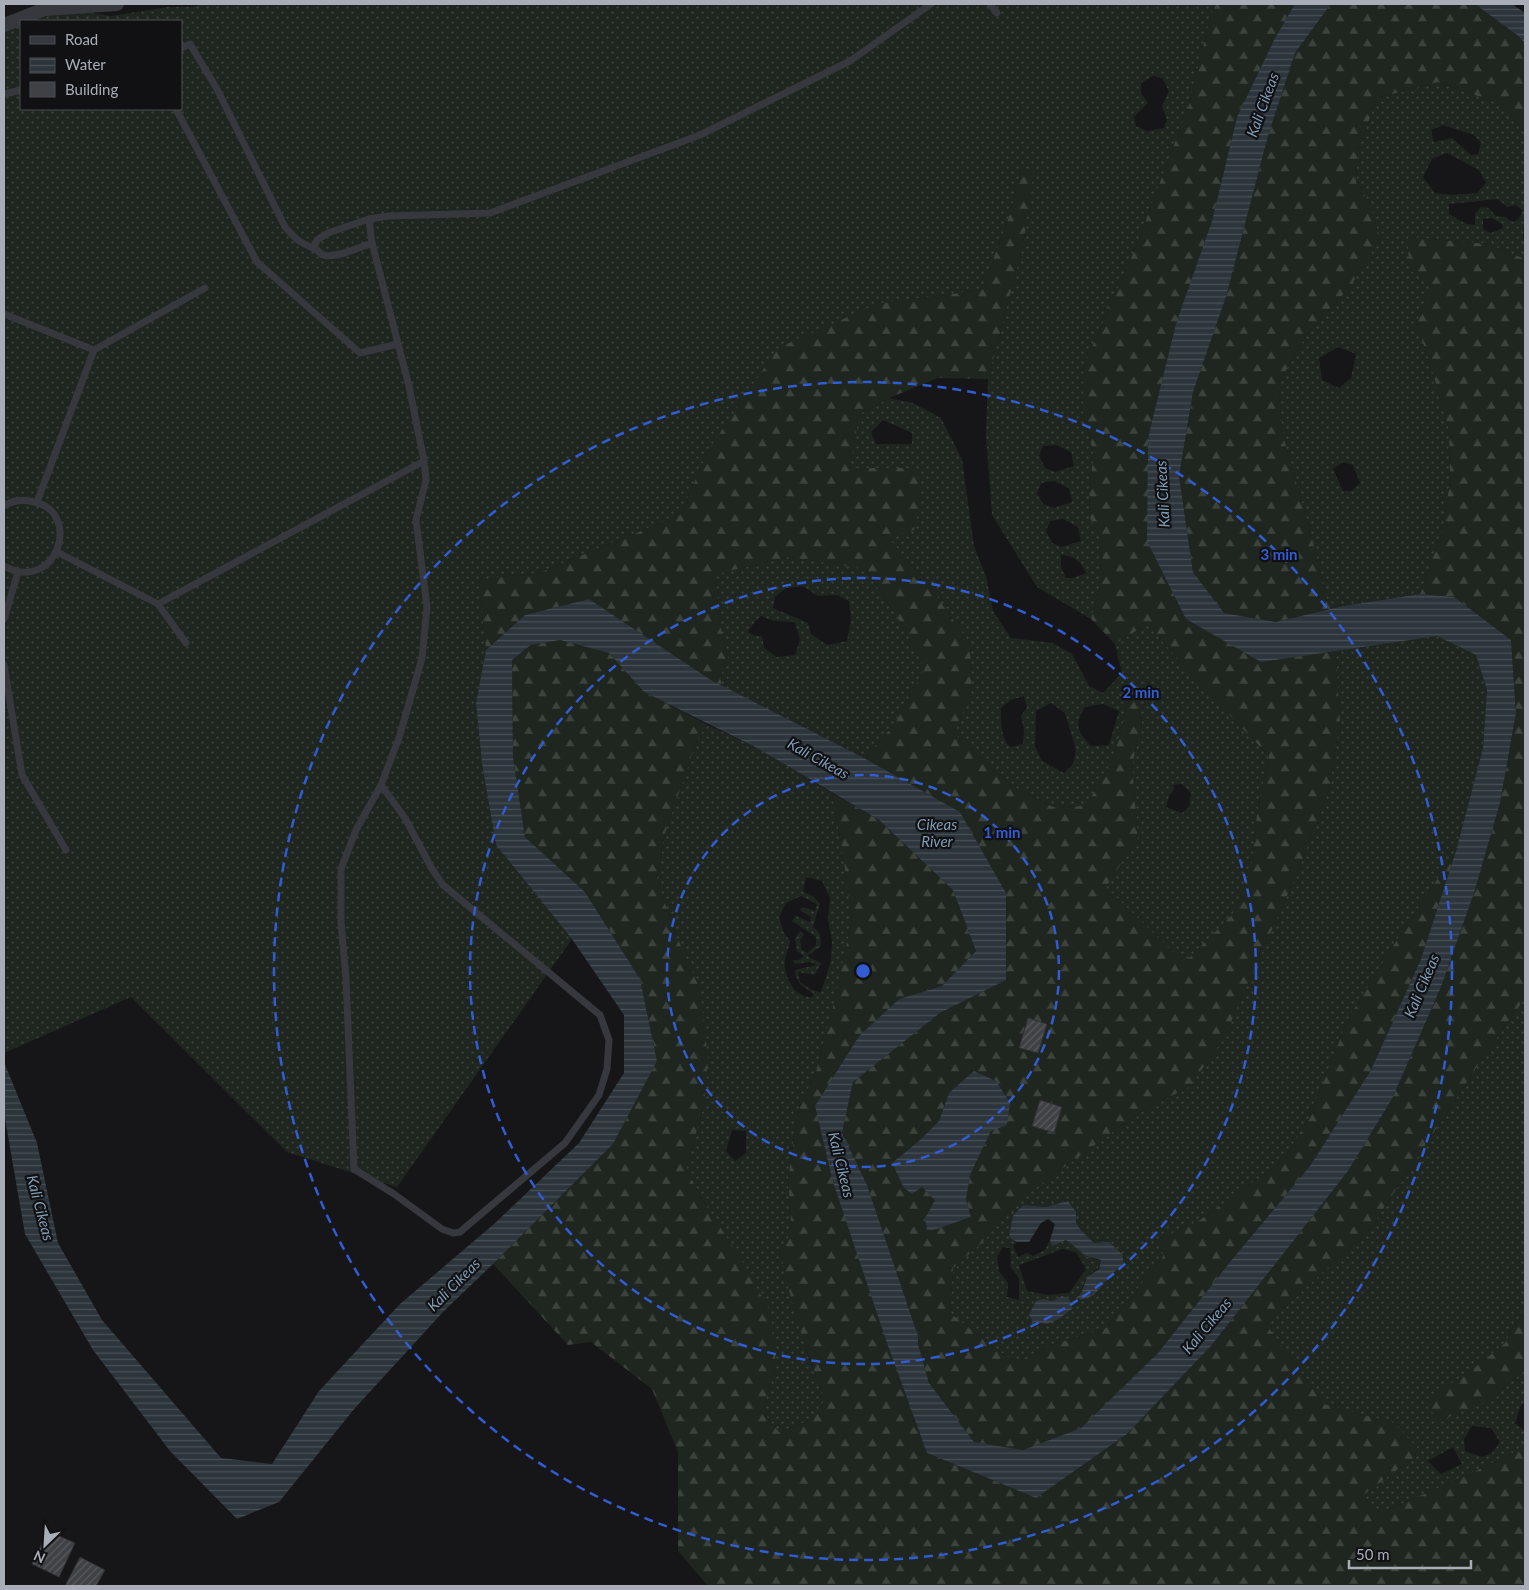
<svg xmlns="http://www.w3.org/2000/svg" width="1529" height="1590" viewBox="0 0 1529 1590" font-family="Lato,sans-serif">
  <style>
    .grass { fill: url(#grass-dots); fill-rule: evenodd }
    .forest { fill: url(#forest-firs); fill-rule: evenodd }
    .water { fill: url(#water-rules) }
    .building { fill: url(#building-hatch); stroke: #303034 }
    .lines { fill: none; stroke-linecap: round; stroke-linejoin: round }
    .service { stroke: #37383d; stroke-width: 7 }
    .minor { stroke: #37383d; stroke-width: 14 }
    .ring { fill: none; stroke: #325cd3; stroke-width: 2.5; stroke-dasharray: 9 6 }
    .labels { text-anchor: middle; stroke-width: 4.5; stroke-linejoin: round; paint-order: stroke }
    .water-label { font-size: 15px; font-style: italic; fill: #7f9bb3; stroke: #111113 }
    .centre { fill: #325cd3; stroke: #111113; stroke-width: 2.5 }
    .ring-label { font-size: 15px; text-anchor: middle; font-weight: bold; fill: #325cd3; stroke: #111113; stroke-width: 4.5; stroke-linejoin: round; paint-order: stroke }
  </style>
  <defs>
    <pattern id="grass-dots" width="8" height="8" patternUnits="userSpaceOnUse" patternTransform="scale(1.25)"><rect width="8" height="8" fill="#1e261f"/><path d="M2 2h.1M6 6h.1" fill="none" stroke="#3c433d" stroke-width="1.8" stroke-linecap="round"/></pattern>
    <pattern id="forest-firs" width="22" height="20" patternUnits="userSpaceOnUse" patternTransform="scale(1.25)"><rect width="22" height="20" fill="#1e261f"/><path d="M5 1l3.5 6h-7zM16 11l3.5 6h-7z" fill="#3c433d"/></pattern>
    <pattern id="water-rules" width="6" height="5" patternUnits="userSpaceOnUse" patternTransform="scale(1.25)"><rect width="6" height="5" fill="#2c353c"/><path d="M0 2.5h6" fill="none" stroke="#485056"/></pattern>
    <pattern id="building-hatch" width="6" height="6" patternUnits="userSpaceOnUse" patternTransform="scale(1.25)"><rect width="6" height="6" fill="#404145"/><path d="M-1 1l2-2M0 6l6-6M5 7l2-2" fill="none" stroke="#595a5e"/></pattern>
  </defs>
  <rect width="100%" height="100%" fill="#161618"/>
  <g class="grass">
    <path d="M205 4H1216L1209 22 1189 105 1135 249 1083 368V413L1094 456 1089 486 1090 518 1101 539 1102 578 1091 619 1037 587 992 515 986 435 988 379 1023 245 1033 171 1021 170 1010 214 982 290 877 304 709 449 680 515 541 572 479 580 486 650 476 703 482 764 496 845 572 939 397 1187 287 1152 131 997 4 1053V31L21 25V109H181V21H33L67 9 111 16 168 7H190ZM1153 76 1162 78 1169 91 1162 106 1167 120 1164 128 1147 131 1136 126 1134 117 1148 103 1141 93V83ZM1056 445 1071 452 1074 466 1055 472 1045 468 1039 456 1043 446ZM1054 481 1069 488 1072 502 1054 508 1043 504 1037 493 1041 483ZM1063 519 1078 527 1081 541 1062 547 1052 543 1046 531 1050 521ZM1061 555C1075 556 1080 561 1086 573L1073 578H1066L1061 567Z"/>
    <path d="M1438 82 1503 105 1525 133V217H1524L1523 239 1525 240V259L1488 244 1408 237 1431 283 1416 326 1427 353 1449 429 1450 480 1443 529 1420 594 1343 606 1328 605 1310 530 1283 436 1278 384 1307 334 1350 287 1371 205 1356 182 1358 151 1377 98ZM1443 125 1474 135 1481 143 1478 154 1471 155 1452 138 1434 142 1431 130ZM1447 153 1479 170 1486 183 1477 193 1452 195 1435 193 1423 177 1432 159ZM1498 199 1507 207 1516 205 1523 211 1518 219 1513 222 1505 217 1496 216 1489 208 1481 207 1475 214V225L1466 224 1449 214V204ZM1492 218 1502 224 1503 228 1491 233 1483 229V219ZM1338 347 1356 354 1351 378 1339 388 1322 380 1319 358ZM1343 462 1353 465 1360 483 1352 491H1343L1333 469Z"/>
    <path d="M889 398 913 403 941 418 962 459 974 546 986 576 993 611 1011 638 1053 643 1072 654 1089 686 1103 693 1122 673 1115 644 1147 624 1213 698 1269 756 1257 813 1252 867 1233 914 1184 963 1105 887 1138 837 1132 766 1142 721 1134 697 1120 694 1126 709 1120 736 1111 763 1086 806 1053 807 1012 786 954 734 972 689 970 644 926 581 888 538 850 468 859 414ZM883 420 912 433V444H876L871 432ZM1024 696 1027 707 1021 716 1024 730 1023 744 1010 747C1000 736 1001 722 1001 708L1011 700ZM1051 703 1065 713 1076 750 1073 764 1064 773 1042 761 1035 746 1036 711ZM1103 704 1119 711 1109 745 1091 746C1077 731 1074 725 1085 707ZM1182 784 1191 793 1189 807 1182 813 1166 807 1169 796 1174 789 1173 785Z"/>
    <path d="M788 557 865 568 901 623 925 668 894 725 864 758 722 686 720 677 728 658 719 621 716 574ZM803 586 818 596 837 595 849 601 851 619 847 641 827 645 811 634 808 623 773 608 775 597 786 588ZM761 616 774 621 795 622 800 640 795 655 777 657 764 648 762 636H755L748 632 753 624Z"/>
    <path d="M1437 636 1476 655 1487 690 1483 748 1456 851 1397 940 1348 1019 1310 1116 1283 1161 1197 1222 1162 1238 1163 1257 1106 1328 1049 1346 1015 1363 950 1313 953 1268 984 1241 1012 1205 1139 1113 1190 1086 1263 949 1299 869 1329 790 1340 721 1336 656 1341 650ZM1068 1201 1076 1212V1222L1080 1229 1094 1243 1115 1271 1094 1295 1078 1296C1083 1291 1083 1282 1088 1277 1094 1268 1097 1274 1101 1261L1086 1256 1066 1240 1052 1245 1050 1240 1045 1250 1033 1256 1027 1253 1018 1257 1013 1246 1017 1242 1009 1236 1023 1205 1045 1207ZM1003 1247 1010 1248 1011 1261 1010 1266 1019 1278V1300L1007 1297 1008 1283 999 1271 997 1257ZM1063 1249 1076 1252 1086 1269 1069 1293 1048 1295 1027 1291 1019 1265ZM1062 1296 1043 1324 1038 1322 1043 1299 1052 1301Z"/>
    <path d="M708 725 757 748 832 793 841 843 852 919 835 999 816 1072 798 1110 788 1180 792 1232 780 1251 808 1356 825 1399 814 1419 779 1432 762 1411 776 1367 708 1209 686 1169 704 1105 675 933 657 879 664 836 698 737ZM806 877 822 881 830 898 828 920 832 941 831 961 821 992 812 990 800 982 798 972 815 975 821 963 807 956 821 946 820 934 813 926 820 904 813 896 803 892ZM801 896 817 904 815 911 802 907 800 910 811 917 810 922 796 916 792 921 816 937V945L808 953 802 950 800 940 804 935 800 931 795 939 797 951 804 956 799 960H793L795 964 809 962 814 963 816 965 795 970C796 983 803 987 813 993V997C797 999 787 982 785 968 783 959 789 950 790 941L783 931 779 917 786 903ZM732 1130 746 1131V1153L735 1161 726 1151Z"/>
    <path d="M1525 998V1308L1505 1343 1478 1365 1490 1400 1525 1370V1401L1521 1405 1515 1423 1525 1431V1447L1459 1479 1380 1513 1361 1496 1421 1452 1393 1423 1324 1404 1266 1324 1370 1229 1486 1053ZM1472 1426 1491 1428 1500 1442 1492 1453 1482 1457 1465 1451 1464 1439ZM1453 1447 1462 1464 1441 1474 1428 1461Z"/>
  </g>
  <g class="forest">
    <path d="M1216 4H1295L1275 38 1237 117 1212 221 1148 438 1186 619 1324 653 1341 650 1336 656 1340 721 1329 790 1299 869 1224 1038 1190 1086 1139 1113 1012 1205 984 1241 953 1268 950 1313 1015 1363 1049 1346 1106 1328 1163 1257 1161 1238 1197 1222 1283 1161 1310 1116 1348 1019 1397 940 1456 851 1421 959 1371 1070 1310 1166 1230 1262 1158 1353 1081 1428 1023 1450 974 1442 929 1383 918 1344V1336L867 1185 842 1133 853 1082 940 1013 1006 980V893L960 812 864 758 894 725 925 668 901 623 866 569 788 557 716 574 719 621 728 658 720 677 722 686 711 680 589 599 525 615 486 650 479 580 541 572 680 515 709 449 778 348 877 304 982 290 1010 214 1021 170 1034 171 1023 245 988 379 938 378 889 398 859 414 850 468H917L921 501 914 530 888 538 926 581 970 644 972 689 954 734 1012 786 1053 807 1086 806 1111 763 1120 736 1126 709 1119 694 1134 697 1142 721 1132 766 1138 837 1106 887 1184 963 1233 914 1252 867 1257 813 1269 756 1213 698 1147 624 1115 644 1091 619 1102 578 1101 539 1090 518 1089 486 1094 456 1083 413V368L1135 249 1189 105 1209 22ZM1028 1018 1047 1024 1038 1053 1019 1047ZM974 1072 996 1081 991 1131 970 1175 966 1200 971 1217 934 1230H927L925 1219 936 1200 922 1187 919 1141 939 1121 949 1093ZM1040 1100 1062 1107 1054 1133 1032 1126Z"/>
    <path d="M1331 4H1475L1517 35 1525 43V133L1503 105 1438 82 1377 98 1358 151 1356 182 1371 205 1380 239 1350 287 1307 334 1278 384 1283 436 1310 530 1328 604 1343 606 1276 622 1224 613 1193 572 1179 476 1193 392 1226 297 1268 136 1295 53Z"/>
    <path d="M1408 237 1488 244 1525 259V998L1486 1053 1370 1229 1266 1324 1324 1404 1394 1423 1421 1452 1362 1496 1380 1513 1459 1479 1525 1447V1586H708L678 1551V1452L652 1389 591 1342 568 1345 493 1264 613 1144 657 1061 640 979 585 892 525 837 513 757 512 660 531 645 560 640 609 653 644 692 708 725 698 737 664 836 657 879 675 933 700 989 708 1058 704 1105 686 1169 708 1209 741 1259 771 1313 776 1367 762 1412 779 1432 814 1419 825 1399C805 1350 790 1302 780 1250L792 1232 788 1180 798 1110 816 1072 835 999 852 919 841 843 832 793 879 820 953 890 976 951 942 986 899 999 859 1036 815 1107 888 1346 927 1453 1036 1498 1127 1434 1211 1346 1348 1171 1392 1099 1441 987 1474 893 1500 803 1516 713 1511 640 1454 597 1420 594 1443 529 1450 480 1449 429 1427 353 1416 326 1431 283 1409 270Z"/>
    <path d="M1525 1308V1370L1490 1400 1439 1421 1424 1402 1478 1365 1505 1343Z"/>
  </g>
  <g class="water">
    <path d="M1295 4H1331L1295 53 1268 136 1226 297 1193 392 1179 476 1193 572 1224 613 1276 622 1343 606 1420 594 1454 597 1511 640 1516 713 1500 803 1474 893 1441 987 1392 1099 1348 1171 1211 1346 1127 1434 1036 1498 927 1453 888 1346 833 1182 815 1106 859 1036 899 999 942 986 976 951 953 890 879 820 757 748 644 692 609 653 560 640 531 645 512 660 513 757 525 837 585 892 640 979 657 1061 613 1144 493 1264 444 1311 355 1408 279 1502 237 1519 170 1451 93 1350 25 1234 4 1113V1062L37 1143 58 1243 102 1320 221 1458 272 1464 319 1391 400 1304 494 1224 579 1143 624 1073V1015L572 939 496 845 482 764 476 703 486 650 525 615 589 599 711 680 864 758 960 812 1006 893V980L940 1013 853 1082 842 1133 867 1185 918 1336V1344L929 1383 974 1442 1023 1450 1081 1428 1158 1353 1230 1262 1310 1166 1371 1070 1421 959 1456 851 1483 748 1487 690 1476 655 1437 636 1261 662 1186 619 1147 541 1148 438 1176 324 1212 221 1237 117 1275 38Z"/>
    <path d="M1475 4H1512L1525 13V43L1517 35Z"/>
    <path d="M974 1071 996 1081 1010 1103 1007 1125 991 1131 970 1175 966 1200 971 1217 934 1230H927L925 1219 935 1200 922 1187 912 1194 904 1188 892 1163 919 1141 939 1121 949 1093Z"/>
    <path d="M1068 1201 1076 1212V1222L1080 1229 1094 1243 1109 1242 1123 1255V1266L1115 1271 1094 1295 1081 1300 1078 1297 1082 1291 1087 1277 1099 1269 1101 1260 1086 1256 1066 1240 1052 1246 1050 1240 1055 1224 1048 1219 1041 1223 1029 1242H1017L1009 1237 1013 1216 1023 1205 1045 1207Z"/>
    <path d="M1062 1296 1069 1299 1073 1308 1059 1319 1047 1324 1033 1322 1029 1315 1036 1301 1043 1299 1052 1301Z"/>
  </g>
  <g class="building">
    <path d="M1028 1018 1047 1024 1038 1053 1019 1048Z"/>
    <path d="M1040 1100 1062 1107 1054 1133 1032 1126Z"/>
    <path d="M48 1531 75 1543 59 1577 32 1564Z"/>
    <path d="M80 1557 105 1570 96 1586H65Z"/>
  </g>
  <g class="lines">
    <g class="service">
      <path d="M990 4 997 13"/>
      <path d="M181 48 190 44 217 89 285 227C297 240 297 241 313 248 317 249 319 253 323 255 334 259 361 247 372 243"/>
      <path d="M4 94 21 90"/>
      <path d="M176 109 257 262 360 353 398 344"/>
      <path d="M314 248 317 240 328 233 369 219"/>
      <path d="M4 314 94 350"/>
      <path d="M37 502 94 350 205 288"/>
      <path d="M4 506C13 500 23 499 34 502 83 512 57 595 4 566"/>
      <path d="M57 552 158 604 186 643"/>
      <path d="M158 604 424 461"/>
      <path d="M4 619 18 572"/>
      <path d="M4 665 22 775 66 850"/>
      <path d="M381 785 405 818 432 869 443 885 600 1015 609 1040 607 1069 599 1095 565 1143 460 1232 453 1233 442 1229 394 1194 354 1169 346 978 341 922V869L356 830 381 785 399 738 422 658 427 607 416 520 426 480 424 461 409 386 372 243 369 219 389 216 490 213 700 135 850 61 931 4"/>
    </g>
    <path class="minor" d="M4 25 45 9 117 4"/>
  </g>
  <g class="ring">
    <circle cx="863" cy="971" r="196"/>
    <circle cx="863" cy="971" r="393"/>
    <circle cx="863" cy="971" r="589"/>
  </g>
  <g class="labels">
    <g class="water-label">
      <text transform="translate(1263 105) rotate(-70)" y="5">Kali Cikeas</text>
      <text transform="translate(1163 494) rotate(-93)" y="5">Kali Cikeas</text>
      <text transform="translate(818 759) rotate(29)" y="5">Kali Cikeas</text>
      <text x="937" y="830">Cikeas<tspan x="937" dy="17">River</tspan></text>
      <text transform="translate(1422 986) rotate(-67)" y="5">Kali Cikeas</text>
      <text transform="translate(841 1165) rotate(76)" y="5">Kali Cikeas</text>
      <text transform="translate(40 1208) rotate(75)" y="5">Kali Cikeas</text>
      <text transform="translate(454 1285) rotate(-45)" y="5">Kali Cikeas</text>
      <text transform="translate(1207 1326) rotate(-50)" y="5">Kali Cikeas</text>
    </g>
  </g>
  <circle cx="863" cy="971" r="8" class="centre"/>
  <g class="ring-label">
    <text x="1279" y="560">3 min</text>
    <text x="1141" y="698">2 min</text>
    <text x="1002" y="838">1 min</text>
  </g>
  <rect width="1529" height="1590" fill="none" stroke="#a8adb8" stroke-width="10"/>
  <rect x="20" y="20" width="162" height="90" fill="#111113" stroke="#4d4f55"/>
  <rect x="30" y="36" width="25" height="8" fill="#37383d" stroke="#4d4f55"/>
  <text x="65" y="45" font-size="15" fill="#a8adb8">Road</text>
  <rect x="30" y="58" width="25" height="15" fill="url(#water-rules)" stroke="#4d4f55"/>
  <text x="65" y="70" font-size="15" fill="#a8adb8">Water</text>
  <rect x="30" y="82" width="25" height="15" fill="#404145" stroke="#4d4f55"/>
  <text x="65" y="95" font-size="15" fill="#a8adb8">Building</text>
  <g transform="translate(45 1545) rotate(205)" stroke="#111113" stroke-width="4" paint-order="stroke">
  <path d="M0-4L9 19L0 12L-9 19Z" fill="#a8adb8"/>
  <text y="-8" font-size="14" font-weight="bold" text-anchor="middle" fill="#a8adb8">N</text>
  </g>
  <path d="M1349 1560v8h122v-8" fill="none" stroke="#a8adb8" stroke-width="2.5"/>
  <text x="1356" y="1560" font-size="15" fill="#a8adb8" stroke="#111113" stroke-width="4" paint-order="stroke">50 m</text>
</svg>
